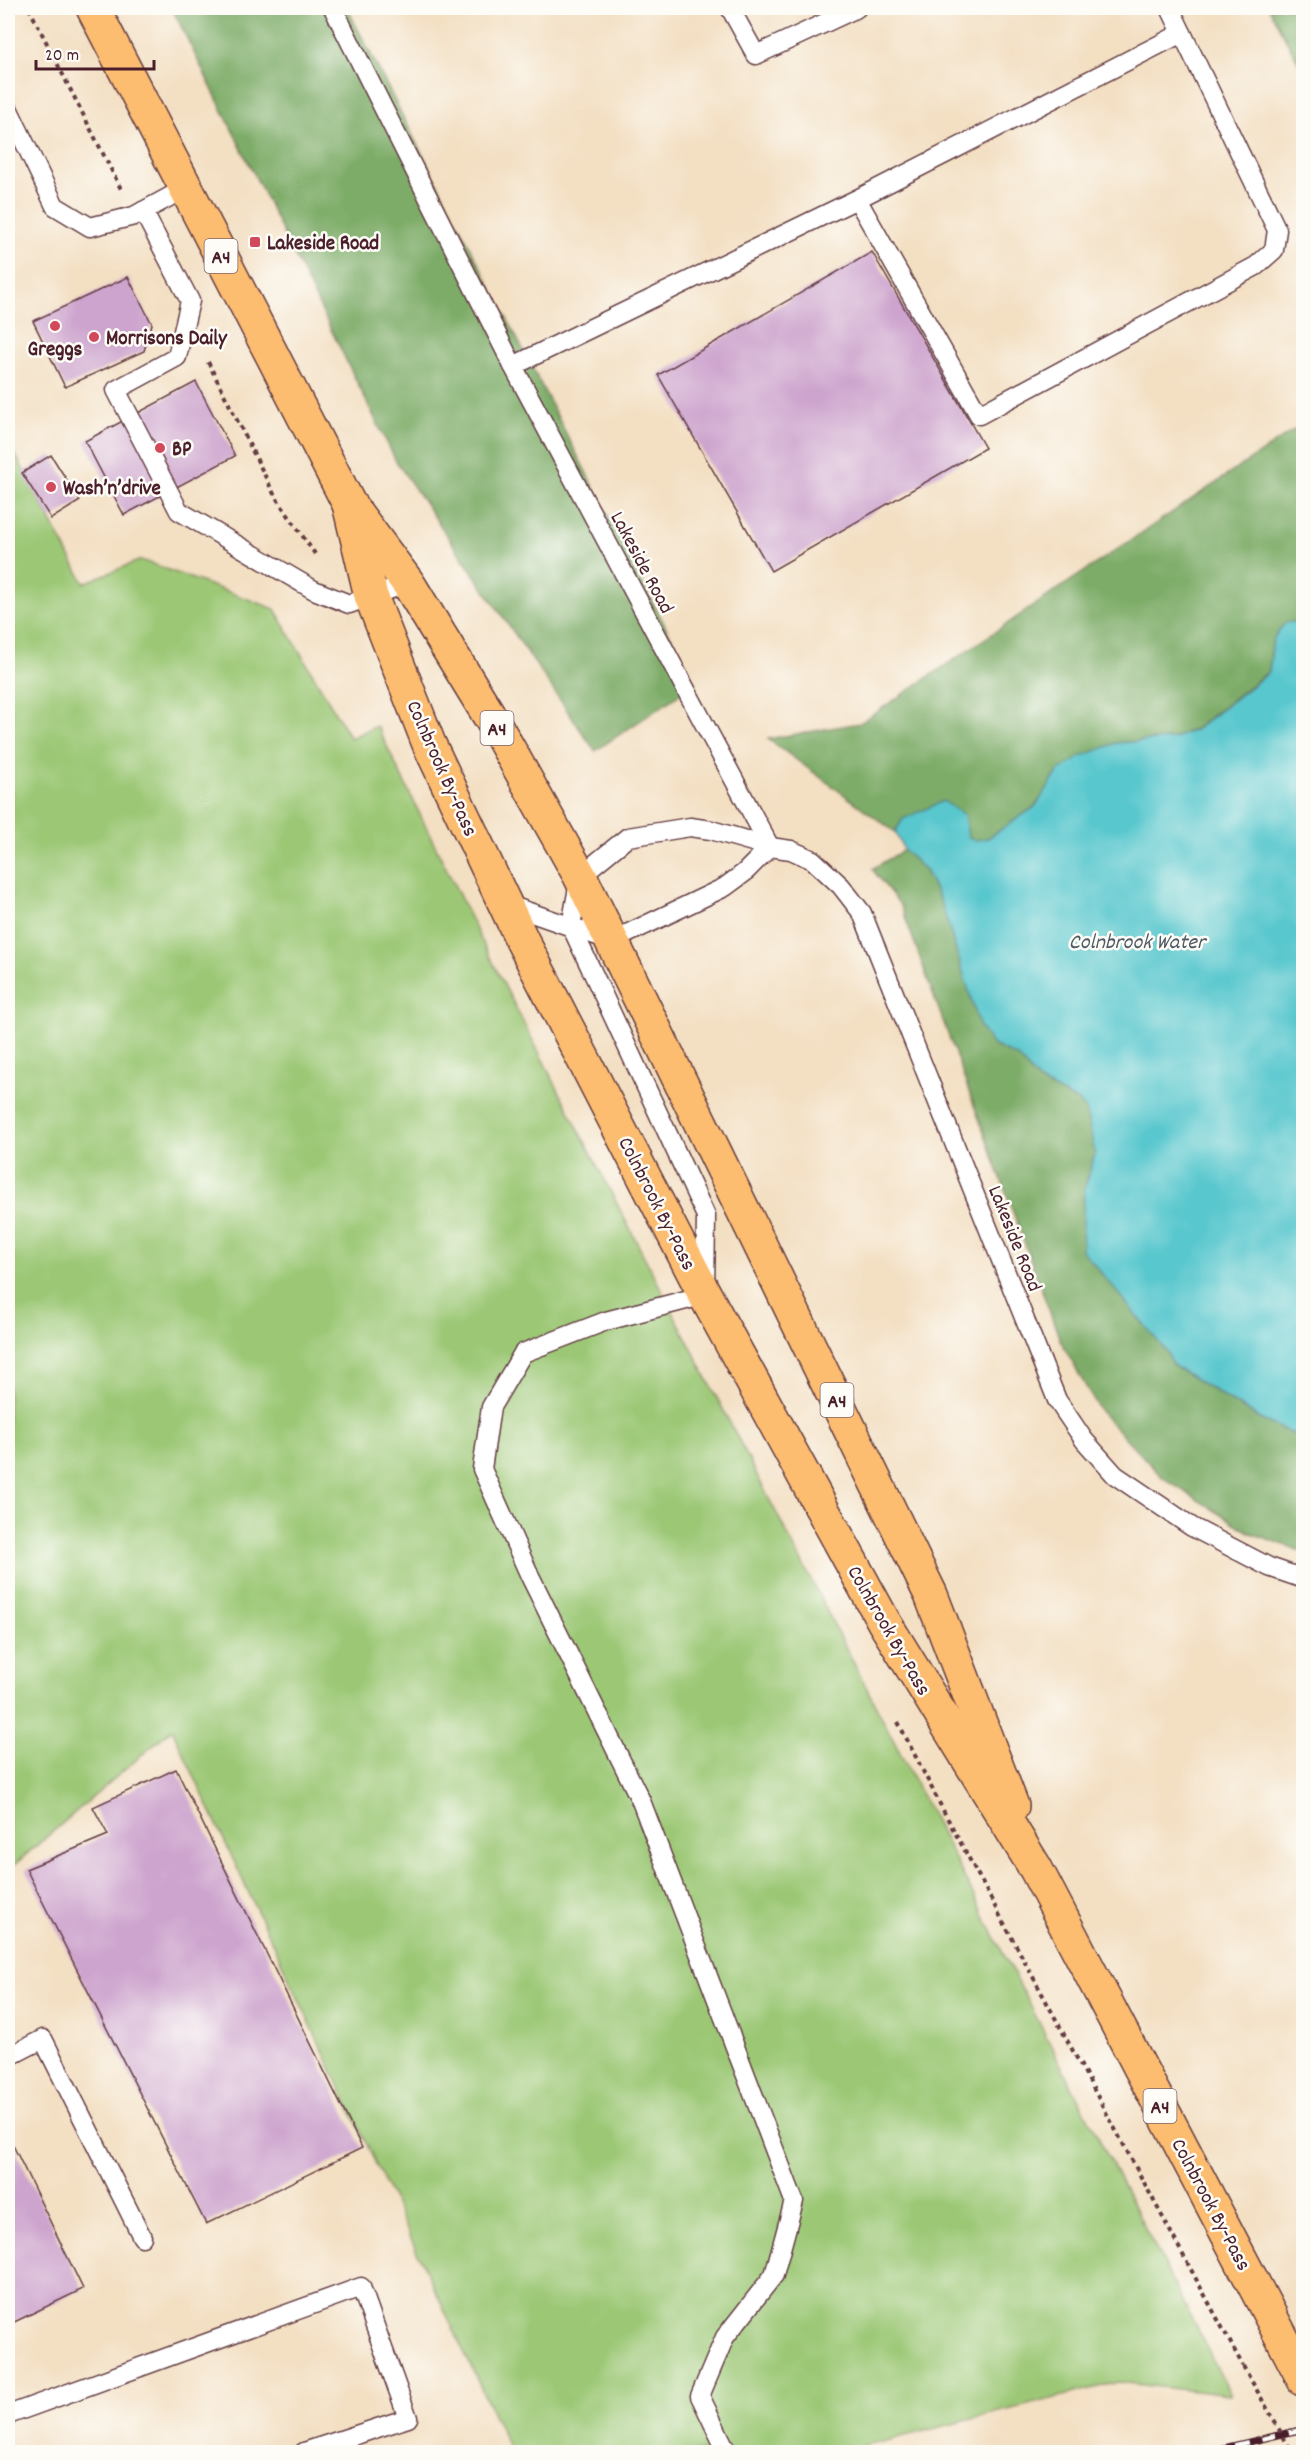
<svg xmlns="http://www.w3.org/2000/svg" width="1311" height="2460" viewBox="0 0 1311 2460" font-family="Dekko,sans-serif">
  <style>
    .green { fill: #9cc876; stroke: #737450; stroke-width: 1.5 }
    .forest { fill: #7dac67; stroke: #646649; stroke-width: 1.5 }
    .water { fill: #59c7ce; stroke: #52737c; stroke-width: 1.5 }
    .building { fill: #cda4ce }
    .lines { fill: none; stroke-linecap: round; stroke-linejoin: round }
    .service-casing { stroke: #633c42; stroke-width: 21 }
    .trunk-casing { stroke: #633c42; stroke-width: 36 }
    .path { stroke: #633c42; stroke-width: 4; stroke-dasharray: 4.5 4.5; stroke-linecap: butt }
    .service { stroke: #fff; stroke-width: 18 }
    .trunk { stroke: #fcbd6f; stroke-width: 33 }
    .rail-casing { stroke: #4a1f2b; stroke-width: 7 }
    .rail { stroke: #fdfcf7; stroke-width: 4.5; stroke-dasharray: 14; stroke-linecap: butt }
    .path-bridge { stroke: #633c42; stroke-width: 4; stroke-dasharray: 4.5 4.5; stroke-linecap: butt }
    .poi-dot { fill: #d1495b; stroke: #fdfcf7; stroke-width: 2 }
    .labels { text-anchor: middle; stroke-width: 5; stroke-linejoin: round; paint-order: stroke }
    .shield { fill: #fdfcf7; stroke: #806168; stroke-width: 1.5 }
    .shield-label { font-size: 20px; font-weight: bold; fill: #4a1f2b }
    .poi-label { font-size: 21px; font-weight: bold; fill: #4a1f2b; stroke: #fdfcf7; text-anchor: start }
    .street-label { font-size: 21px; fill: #4a1f2b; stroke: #fdfcf7 }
    .water-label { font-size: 22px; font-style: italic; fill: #4f5a64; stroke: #fdfcf7 }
  </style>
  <rect width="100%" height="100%" fill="#fdfcf7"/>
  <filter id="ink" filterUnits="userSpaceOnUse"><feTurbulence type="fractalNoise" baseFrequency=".0167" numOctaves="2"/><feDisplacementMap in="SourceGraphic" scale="12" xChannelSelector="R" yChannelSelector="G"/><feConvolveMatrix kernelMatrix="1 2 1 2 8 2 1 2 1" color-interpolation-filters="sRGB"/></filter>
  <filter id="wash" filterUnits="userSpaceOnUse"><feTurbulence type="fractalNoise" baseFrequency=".008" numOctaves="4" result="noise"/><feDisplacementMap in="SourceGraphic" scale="24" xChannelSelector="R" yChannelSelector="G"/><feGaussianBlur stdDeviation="1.35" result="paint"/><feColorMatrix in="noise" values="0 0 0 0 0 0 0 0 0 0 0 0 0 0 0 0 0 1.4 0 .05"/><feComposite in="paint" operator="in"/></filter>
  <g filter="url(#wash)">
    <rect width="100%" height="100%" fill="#f3dfc2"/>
    <path class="green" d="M8 441 84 583 141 560 275 609 350 738 377 726 481 940 1231 2395 1118 2382 842 2452H511L172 1729 8 1870Z"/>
    <g class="forest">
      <path d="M172 8H347L695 684 595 751 396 461Z"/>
      <path d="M1269 8H1303V71Z"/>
      <path d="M1303 424V623L1302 621 1273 639 1269 671 1195 729 1172 739 1116 743 1058 772 1035 807 988 838 976 840 903 819 895 832 768 739 860 723Z"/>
      <path d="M904 850 925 870 941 902 993 1045 1018 1057 1040 1082 1080 1102 1086 1109 1095 1153 1084 1191 1174 1366 1262 1420 1303 1438V1552L1249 1532 1163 1478 1099 1410 1060 1340 901 906 872 869Z"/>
    </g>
    <path class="water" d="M1302 621 1304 623 1303 1438 1262 1420 1174 1366 1166 1351 1082 1250 1084 1191 1095 1153 1086 1110 1080 1102 1040 1082 1018 1057 993 1045 980 1027 941 902 925 870 904 850 895 832 903 819 943 801 964 815 968 837 976 840 988 838 1035 807 1058 772 1082 756 1116 743 1172 739 1195 730 1269 672 1273 639 1285 623Z"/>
    <g id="blocks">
      <g class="building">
        <path d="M872 252 985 448 771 571 658 375Z"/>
        <path d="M128 277 152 324 144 351 65 387 33 321Z"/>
        <path d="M196 382 235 456 124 515 85 441Z"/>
        <path d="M51 455 80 501 51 519 22 473Z"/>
        <path d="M176 1769 362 2148 206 2224 26 1869 108 1835 93 1807Z"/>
        <path d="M8 2135 83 2289 8 2325Z"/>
      </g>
    </g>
  </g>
  <g filter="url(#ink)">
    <use href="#blocks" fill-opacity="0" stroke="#633c42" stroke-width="1.5"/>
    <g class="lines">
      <defs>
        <g id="service">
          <path d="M333 8 513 366 770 847"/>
          <path d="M730 8 756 55 857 8"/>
          <path d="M1170 8 1182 33"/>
          <path d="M8 108 55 206 90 227 134 216 186 188"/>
          <path d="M143 211 190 301 177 357 116 390 179 511 314 590 349 604 408 583"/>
          <path d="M513 366 857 199 1182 33 1277 230 1274 250 1256 266 979 415 857 199"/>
          <path d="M506 904 612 941 725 887 744 873 770 847"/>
          <path d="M8 2057 43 2039 142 2237"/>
          <path d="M8 2415 361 2287 408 2418 304 2452"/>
          <path d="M727 2452 700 2396 725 2337 774 2275 794 2201 641 1801 530 1576 482 1469 491 1407 523 1353 606 1321 705 1295 706 1216 571 926 580 876 628 837 690 827 711 830 770 847 791 850 813 860 841 886 862 913 1057 1400 1084 1440 1115 1475 1192 1527 1269 1567 1304 1579"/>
        </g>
        <g id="trunk">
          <path d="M93 8 349 504 408 583 498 730 580 876 931 1595 1012 1806"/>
          <path d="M349 504 371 596 429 744 523 942 705 1295 884 1622 1036 1869 1304 2380"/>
        </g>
      </defs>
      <use href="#service" class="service-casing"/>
      <use href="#trunk" class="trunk-casing"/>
      <g class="path">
        <path d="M29 8 121 189"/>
        <path d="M208 362 275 496 315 554"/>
        <path d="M898 1722 944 1812 1243 2366"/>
      </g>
      <use href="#service" class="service"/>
      <use href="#trunk" class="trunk"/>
      <defs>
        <path id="rail" d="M1207 2452 1304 2429"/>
      </defs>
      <use href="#rail" class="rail-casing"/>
      <use href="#rail" class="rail"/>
      <path class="path-bridge" d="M1243 2366 1292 2452"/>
    </g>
  </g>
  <g class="poi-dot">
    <rect x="249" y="236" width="12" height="12" rx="3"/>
    <circle cx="55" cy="326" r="6"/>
    <circle cx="94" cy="337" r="6"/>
    <circle cx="160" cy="448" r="6"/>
    <circle cx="51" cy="487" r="6"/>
  </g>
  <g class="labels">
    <g class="shield">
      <rect x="204.5" y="239" width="33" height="34" rx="4.5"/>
      <rect x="480.5" y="711" width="33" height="34" rx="4.5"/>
      <rect x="820.5" y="1383" width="33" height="34" rx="4.5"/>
      <rect x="1143.5" y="2089" width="33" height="34" rx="4.5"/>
    </g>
    <g class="shield-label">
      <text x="221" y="263">A4</text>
      <text x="497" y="735">A4</text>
      <text x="837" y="1407">A4</text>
      <text x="1160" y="2113">A4</text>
    </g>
    <g class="poi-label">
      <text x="267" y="249">Lakeside Road</text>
      <text x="106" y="344">Morrisons Daily</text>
      <text x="55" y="355" text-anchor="middle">Greggs</text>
      <text x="172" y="455">BP</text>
      <text x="63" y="494">Wash’n’drive</text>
    </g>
    <g class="street-label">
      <text transform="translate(643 562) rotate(62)" y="7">Lakeside Road</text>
      <text transform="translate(443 768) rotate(66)" y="7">Colnbrook By-Pass</text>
      <text transform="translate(658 1203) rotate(63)" y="7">Colnbrook By-Pass</text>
      <text transform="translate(1016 1238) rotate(68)" y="7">Lakeside Road</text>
      <text transform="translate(890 1630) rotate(60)" y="7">Colnbrook By-Pass</text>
      <text transform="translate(1212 2204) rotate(62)" y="7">Colnbrook By-Pass</text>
    </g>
    <g class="water-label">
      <text x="1137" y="948">Colnbrook Water</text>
    </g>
  </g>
  <rect width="1311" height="2460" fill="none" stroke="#fdfcf7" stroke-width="30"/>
  <path d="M36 60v9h118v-9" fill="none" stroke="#4a1f2b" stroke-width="3"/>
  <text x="45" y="60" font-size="18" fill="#4a1f2b" stroke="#fdfcf7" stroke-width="4.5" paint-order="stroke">20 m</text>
</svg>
